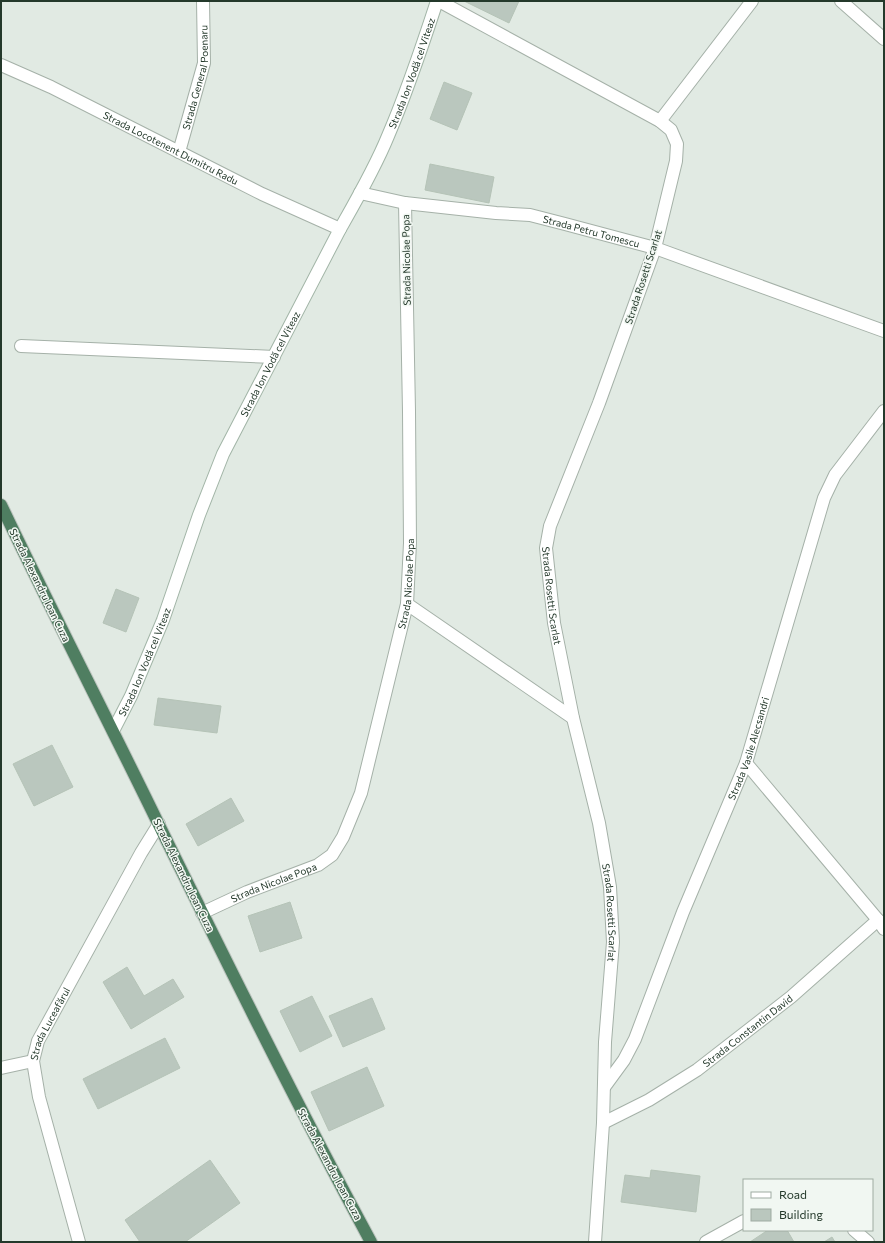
<svg xmlns="http://www.w3.org/2000/svg" width="885" height="1243" viewBox="0 0 885 1243" font-family="Commissioner,sans-serif">
  <style>
    .building { fill: #bac7be; stroke: #b5c3b7 }
    .lines { fill: none; stroke-linecap: round; stroke-linejoin: round }
    .minor-casing { stroke: #a5b1a8; stroke-width: 14 }
    .secondary-casing { stroke: #a2b5a7; stroke-width: 14 }
    .trunk-casing { stroke: #bdc4bf; stroke-width: 14 }
    .minor { stroke: #fff; stroke-width: 12 }
    .secondary { stroke: #fff; stroke-width: 12 }
    .trunk { stroke: #4f7e61; stroke-width: 12 }
    .labels { text-anchor: middle; stroke-width: 3; stroke-linejoin: round; paint-order: stroke }
    .street-label { font-size: 10px; fill: #24392b; stroke: #f1f7f2 }
  </style>
  <rect width="100%" height="100%" fill="#e1eae3"/>
  <g class="building">
    <path d="M464 1H519L509 23Z"/>
    <path d="M444 82 472 93 457 130 430 119Z"/>
    <path d="M430 164 494 177 489 203 425 190Z"/>
    <path d="M116 589 139 598 126 632 103 623Z"/>
    <path d="M158 698 221 706 217 733 154 725Z"/>
    <path d="M52 745 73 787 34 806 13 764Z"/>
    <path d="M231 798 244 821 198 846 186 824Z"/>
    <path d="M290 902 302 938 260 952 248 916Z"/>
    <path d="M127 967 144 996 173 979 184 997 131 1029 103 982Z"/>
    <path d="M312 996 332 1036 300 1052 280 1011Z"/>
    <path d="M372 998 385 1029 343 1047 329 1016Z"/>
    <path d="M165 1038 180 1068 98 1109 83 1079Z"/>
    <path d="M367 1067 384 1106 329 1131 311 1092Z"/>
    <path d="M210 1160 240 1203 185 1242H140L125 1220Z"/>
    <path d="M651 1170 700 1176 696 1212 621 1202 625 1175 650 1178Z"/>
    <path d="M768 1230H787L794 1242H750Z"/>
    <path d="M832 1237 835 1242H824Z"/>
  </g>
  <g class="lines">
    <defs>
      <g id="minor">
        <path id="s1" d="M439 1 660 121 671 130 677 144 676 161 655 248 599 403 550 526 546 548 554 623 573 718 599 823 610 887 613 942 605 1042 603 1123 595 1242"/>
        <path d="M841 1 884 39"/>
        <path id="s2" d="M1 65 51 87 262 194 340 229"/>
        <path d="M660 121 752 1"/>
        <path id="s3" d="M179 152 204 63 203 1"/>
        <path id="s4" d="M405 203 496 213 530 215 565 224 655 248 884 331"/>
        <path d="M21 346 274 357"/>
        <path d="M407 604 573 718"/>
        <path d="M746 763 878 920 884 929"/>
        <path id="s5" d="M202 913 247 892 318 865 332 855 343 837 361 793 407 604 410 543 409 411 405 203 360 193"/>
        <path d="M1 1068 33 1061"/>
        <path id="s6" d="M605 1086 624 1060 635 1039 683 912 746 763 824 498 835 475 884 411"/>
        <path id="s7" d="M603 1123 649 1100 697 1070 791 997 878 920"/>
        <path d="M854 1230 868 1242"/>
        <path id="s8" d="M79 1242 39 1097 33 1061 38 1041 141 853 159 824"/>
        <path d="M706 1242 744 1221"/>
      </g>
      <g id="secondary">
        <path id="s9" d="M113 731 131 696 163 620 199 515 223 454 340 229C357 199 375 168 388 136 407 92 422 47 437 1"/>
      </g>
      <path id="trunk" d="M1 505C52 612 107 718 159 825 228 965 297 1105 371 1242"/>
    </defs>
    <use href="#minor" class="minor-casing"/>
    <use href="#secondary" class="secondary-casing"/>
    <use href="#trunk" class="trunk-casing"/>
    <use href="#minor" class="minor"/>
    <use href="#secondary" class="secondary"/>
    <use href="#trunk" class="trunk"/>
  </g>
  <g class="labels">
    <g class="street-label">
      <text dy="4" stroke="none"><textPath href="#s9" startOffset="724">Strada Ion Vodă cel Viteaz</textPath></text>
      <text dy="4" stroke="none"><textPath href="#s3" startOffset="77">Strada General Poenaru</textPath></text>
      <text dy="4" stroke="none"><textPath href="#s2" startOffset="189">Strada Locotenent Dumitru Radu</textPath></text>
      <text dy="4" stroke="none"><textPath href="#s4" startOffset="189">Strada Petru Tomescu</textPath></text>
      <text transform="translate(406 260) rotate(-91)" y="4">Strada Nicolae Popa</text>
      <text transform="translate(643 277) rotate(-72)" y="4">Strada Rosetti Scarlat</text>
      <text dy="4" stroke="none"><textPath href="#s9" startOffset="400">Strada Ion Vodă cel Viteaz</textPath></text>
      <text dy="4" stroke="none"><textPath href="#s5" startOffset="426">Strada Nicolae Popa</textPath></text>
      <text transform="translate(40 585) rotate(64)" y="4">Strada Alexandru Ioan Cuza</text>
      <text dy="4" stroke="none"><textPath href="#s1" startOffset="755">Strada Rosetti Scarlat</textPath></text>
      <text dy="4" stroke="none"><textPath href="#s9" startOffset="76">Strada Ion Vodă cel Viteaz</textPath></text>
      <text dy="4" stroke="none"><textPath href="#s6" startOffset="368">Strada Vasile Alecsandri</textPath></text>
      <text transform="translate(184 875) rotate(64)" y="4">Strada Alexandru Ioan Cuza</text>
      <text dy="4" stroke="none"><textPath href="#s5" startOffset="78">Strada Nicolae Popa</textPath></text>
      <text dy="4" stroke="none"><textPath href="#s1" startOffset="1078">Strada Rosetti Scarlat</textPath></text>
      <text dy="4" stroke="none"><textPath href="#s8" startOffset="228">Strada Luceafărul</textPath></text>
      <text dy="4" stroke="none"><textPath href="#s7" startOffset="172">Strada Constantin David</textPath></text>
      <text transform="translate(330 1164) rotate(62)" y="4">Strada Alexandru Ioan Cuza</text>
    </g>
  </g>
  <rect width="885" height="1243" fill="none" stroke="#24392b" stroke-width="4"/>
  <rect x="743" y="1179" width="130" height="52" fill="#f1f7f2" stroke="#9faba2"/>
  <rect x="751" y="1192" width="20" height="6" fill="#ffffff" stroke="#9faba2"/>
  <text x="779" y="1199" font-size="12" fill="#24392b">Road</text>
  <rect x="751" y="1209" width="20" height="12" fill="#bac7be" stroke="#9faba2"/>
  <text x="779" y="1219" font-size="12" fill="#24392b">Building</text>
</svg>
